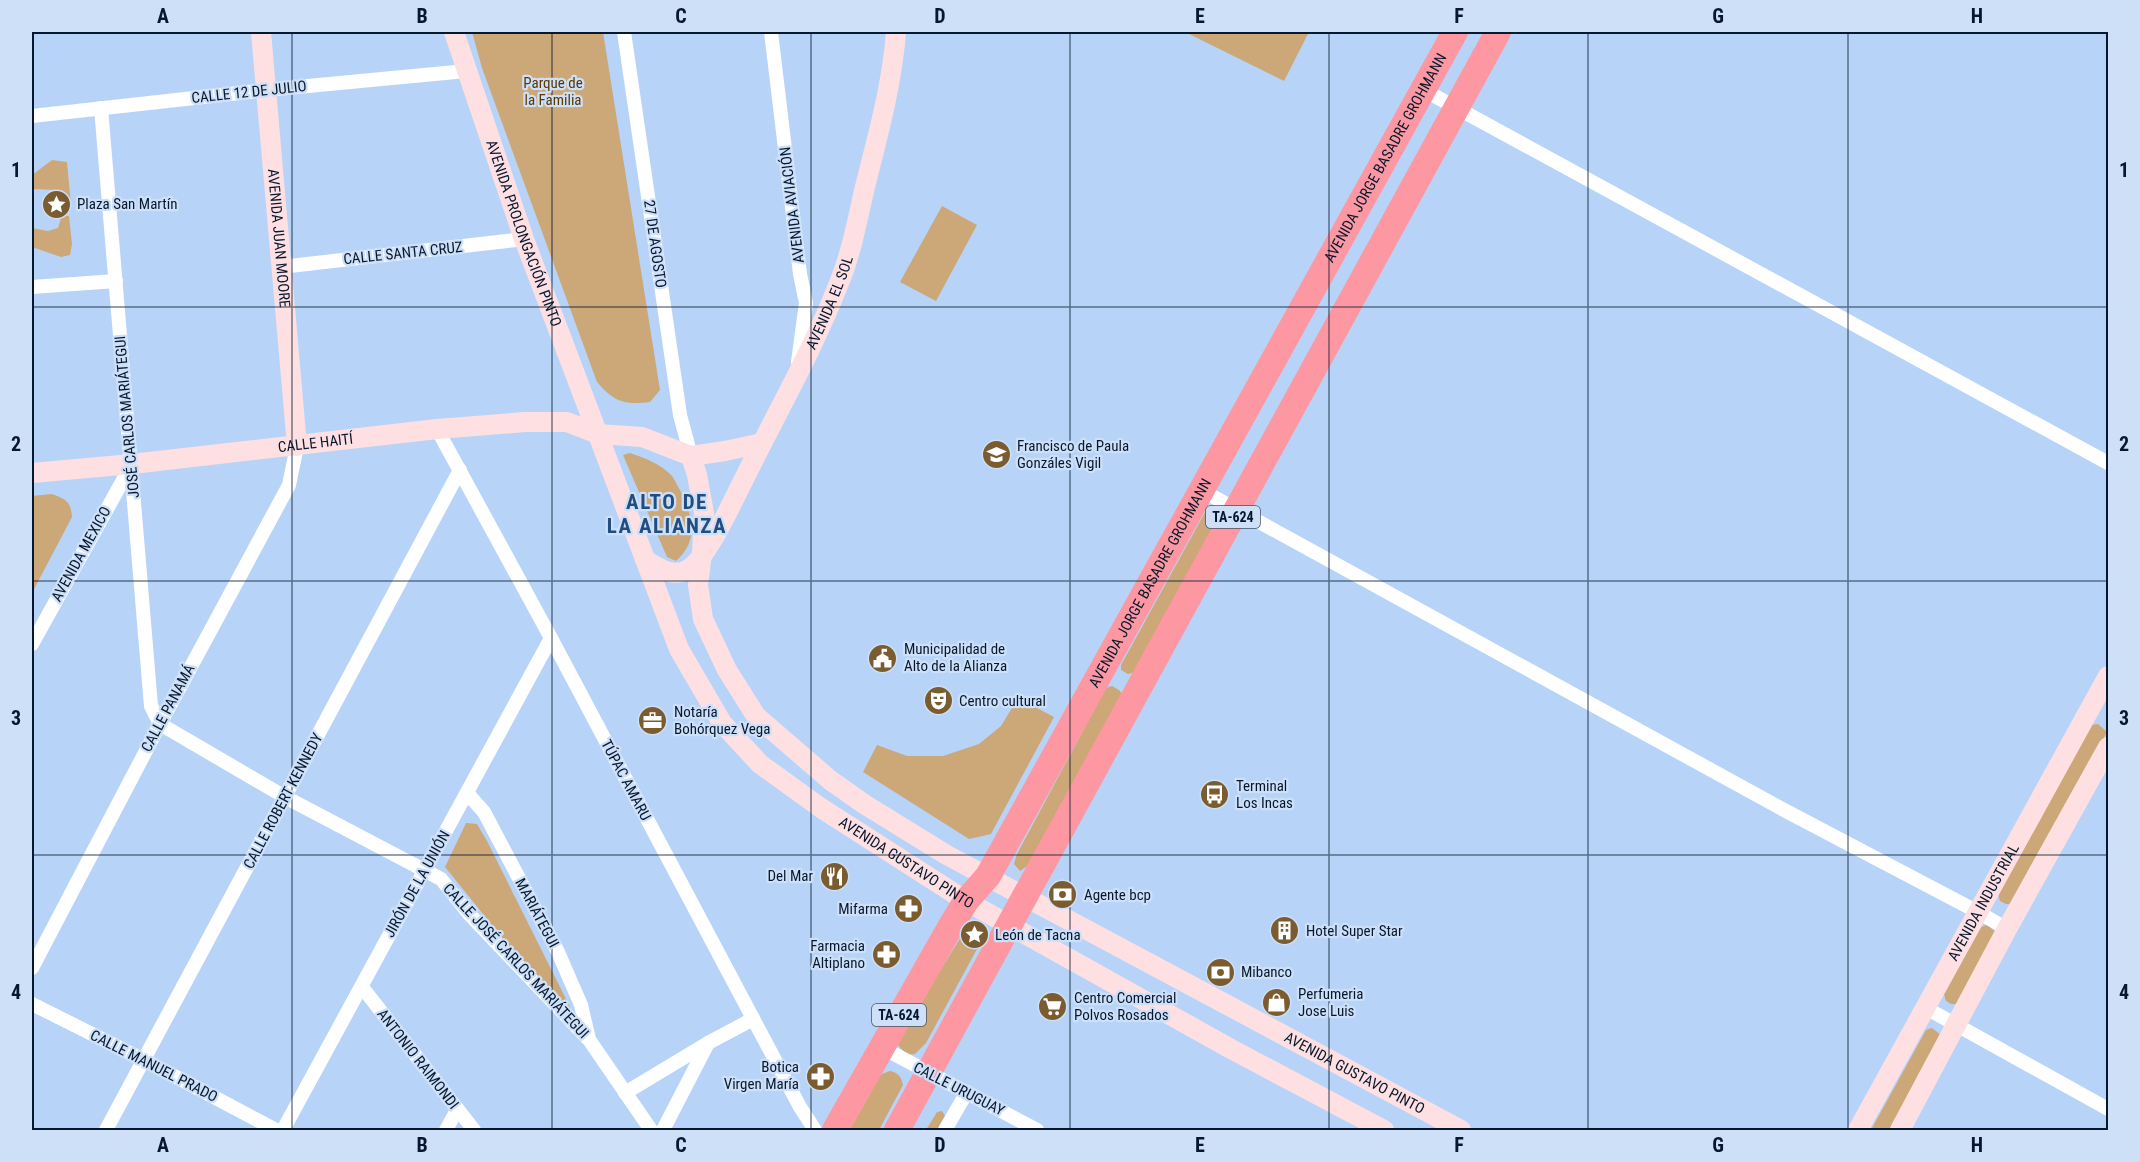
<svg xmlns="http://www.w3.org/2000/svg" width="2140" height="1162" viewBox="0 0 2140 1162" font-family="'Roboto Condensed',sans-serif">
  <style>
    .green { fill: #cca777 }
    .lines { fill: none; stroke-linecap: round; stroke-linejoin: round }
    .street { stroke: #fff; stroke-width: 14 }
    .secondary { stroke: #fee0e3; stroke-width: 20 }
    .highway { stroke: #fd98a2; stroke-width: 26 }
    .grid { fill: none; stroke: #06182e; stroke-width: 1.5; stroke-opacity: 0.55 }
    .labels { text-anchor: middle; stroke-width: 4.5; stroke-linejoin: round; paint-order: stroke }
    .shield { fill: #cde0f8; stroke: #42546b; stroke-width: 1.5 }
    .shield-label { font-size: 14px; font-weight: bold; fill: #06182e }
    .park-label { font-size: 15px; fill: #573800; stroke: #cde0f8 }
    .street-label { font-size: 15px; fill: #06182e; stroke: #cde0f8 }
    .poi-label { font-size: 15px; fill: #06182e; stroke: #cde0f8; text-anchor: start }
    .district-label { font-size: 21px; font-weight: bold; letter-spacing: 1.5px; fill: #214d80; stroke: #cde0f8 }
    .neatline { fill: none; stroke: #06182e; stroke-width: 2 }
    .grid-label { font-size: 20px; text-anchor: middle; font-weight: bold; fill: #06182e }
  </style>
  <rect width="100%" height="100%" fill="#b7d4f8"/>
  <g class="green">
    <path d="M472 32H603L660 390 650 402C624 405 614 402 597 382L482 68Z"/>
    <path d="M1185 32H1309L1284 81Z"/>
    <path d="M52 160 67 162 71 205 60 204 57 190 32 189V175Z"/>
    <path d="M942 206 977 225 936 301 900 282Z"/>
    <path d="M62 215 69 216 72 244 70 255 61 257 32 247V228L48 231 58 228Z"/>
    <path d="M630 453C645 458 661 464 672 476 675 480 678 487 681 492 693 517 699 541 676 561L667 557 623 455Z"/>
    <path d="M52 494C66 499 71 502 72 517L32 593V496Z"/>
    <path d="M1215 505 1220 508 1223 514 1136 672 1128 674 1121 670V665L1208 507Z"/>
    <path d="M1112 686 1119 690 1123 695 1033 862 1020 871 1014 864 1017 854 1106 688Z"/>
    <path d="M1018 698 1054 717 991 834 969 839 863 772 877 745 907 756H943L979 744 1001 726Z"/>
    <path d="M2098 724 2107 732 2013 904H2006L2000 901 1998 894 2091 725Z"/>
    <path d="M466 823 477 824 487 841 579 1025 578 1031 445 867Z"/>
    <path d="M1987 925 1997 933 1959 1004H1951L1946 1001 1944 994 1981 927Z"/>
    <path d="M973 926 983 931V938L926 1043 915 1054 907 1055 898 1045 899 1038 967 927Z"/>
    <path d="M1932 1028 1942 1036 1891 1130H1871L1926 1030Z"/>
    <path d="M890 1071C898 1073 901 1076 903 1085L879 1130H846L879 1075Z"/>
    <path d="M942 1111 945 1116 937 1130H926L937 1112Z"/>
  </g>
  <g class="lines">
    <g class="street">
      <path d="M624 32 680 415 691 456"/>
      <path d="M771 32 800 274 806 303 798 362"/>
      <path d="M1422 89 2108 463"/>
      <path d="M101 108 151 706 160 724 285 797 441 879 469 914 590 1041 651 1130"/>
      <path d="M32 116 266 90 466 71"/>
      <path d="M281 267 524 239"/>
      <path d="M32 287 116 281"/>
      <path d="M437 429 551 638 800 1107 815 1130"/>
      <path d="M1201 490 1784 810 1978 912 2007 929"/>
      <path d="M32 644 132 464"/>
      <path d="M467 793 484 812 558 952 581 1005 589 1039"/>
      <path d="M32 968 160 724 289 485 297 446"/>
      <path d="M362 987 474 1130"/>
      <path d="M32 1004 144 1060 276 1130"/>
      <path d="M1926 1008 2108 1109"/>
      <path d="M881 1047 1037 1130"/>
      <path d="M625 1093 708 1043 753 1019"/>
      <path d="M106 1130 460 470"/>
      <path d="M283 1130 551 638"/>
      <path d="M446 1130 457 1110"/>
      <path d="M663 1130 708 1043"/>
      <path d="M945 1130 967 1092"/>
    </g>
    <g class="secondary">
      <path id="s1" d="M261 32 297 446"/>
      <path id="s2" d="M454 32 524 239 679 649 722 723 760 764 821 808 966 901 1231 1049 1384 1130"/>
      <path id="s3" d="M691 456 697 475 704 513 702 553 698 585 703 619 727 670 756 716 830 780 864 804 945 854 1461 1130"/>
      <path id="s4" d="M32 473 132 464 437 429 525 422H567L598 434 642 437 691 456 725 451 762 443"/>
      <path id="s5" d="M645 560C658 567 672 578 687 570 707 560 733 500 744 479 776 414 813 350 839 283 851 254 857 222 864 191 877 138 892 86 896 32"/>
      <path id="s6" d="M1858 1130 2108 676"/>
      <path d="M1900 1130 2007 929 2108 747"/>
    </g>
    <g class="highway">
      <path id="s7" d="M835 1130 952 924 966 901 988 876 1455 32"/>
      <path d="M897 1130 1498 32"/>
    </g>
  </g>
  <path class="grid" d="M292 32V1130M552 32V1130M811 32V1130M1070 32V1130M1329 32V1130M1588 32V1130M1848 32V1130M32 307H2108M32 581H2108M32 855H2108"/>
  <defs>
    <symbol id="sight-disc" viewBox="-11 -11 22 22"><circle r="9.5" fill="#7b5c31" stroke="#cde0f8"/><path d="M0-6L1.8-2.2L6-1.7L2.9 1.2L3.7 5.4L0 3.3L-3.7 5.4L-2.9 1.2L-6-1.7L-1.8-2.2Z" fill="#fff"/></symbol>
    <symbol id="school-disc" viewBox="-11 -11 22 22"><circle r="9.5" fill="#7b5c31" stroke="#cde0f8"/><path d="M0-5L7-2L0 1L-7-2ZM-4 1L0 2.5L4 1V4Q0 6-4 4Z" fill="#fff"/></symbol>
    <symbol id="civic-disc" viewBox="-11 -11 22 22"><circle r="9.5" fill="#7b5c31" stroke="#cde0f8"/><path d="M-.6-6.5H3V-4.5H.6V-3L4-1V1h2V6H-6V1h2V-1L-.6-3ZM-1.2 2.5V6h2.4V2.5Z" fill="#fff"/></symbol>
    <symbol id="theatre-disc" viewBox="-11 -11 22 22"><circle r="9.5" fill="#7b5c31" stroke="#cde0f8"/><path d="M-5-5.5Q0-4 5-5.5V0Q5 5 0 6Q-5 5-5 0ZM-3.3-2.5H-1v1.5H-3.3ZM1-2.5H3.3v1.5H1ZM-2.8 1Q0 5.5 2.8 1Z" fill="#fff"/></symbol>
    <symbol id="office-disc" viewBox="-11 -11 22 22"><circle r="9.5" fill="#7b5c31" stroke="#cde0f8"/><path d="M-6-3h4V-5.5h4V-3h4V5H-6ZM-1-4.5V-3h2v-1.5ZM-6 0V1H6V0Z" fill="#fff"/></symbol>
    <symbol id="bus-disc" viewBox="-11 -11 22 22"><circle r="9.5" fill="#7b5c31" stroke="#cde0f8"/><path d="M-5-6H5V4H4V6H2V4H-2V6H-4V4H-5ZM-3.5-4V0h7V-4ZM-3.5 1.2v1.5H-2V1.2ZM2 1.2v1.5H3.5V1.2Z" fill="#fff"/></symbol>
    <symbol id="restaurant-disc" viewBox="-11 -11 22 22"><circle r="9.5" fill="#7b5c31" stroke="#cde0f8"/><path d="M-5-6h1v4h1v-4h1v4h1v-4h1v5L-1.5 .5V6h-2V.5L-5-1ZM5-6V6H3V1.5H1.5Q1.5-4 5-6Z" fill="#fff"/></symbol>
    <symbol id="bank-disc" viewBox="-11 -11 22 22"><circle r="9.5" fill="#7b5c31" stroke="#cde0f8"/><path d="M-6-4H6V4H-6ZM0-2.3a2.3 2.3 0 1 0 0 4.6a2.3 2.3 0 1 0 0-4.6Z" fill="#fff"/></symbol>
    <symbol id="pharmacy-disc" viewBox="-11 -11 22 22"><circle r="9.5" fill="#7b5c31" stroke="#cde0f8"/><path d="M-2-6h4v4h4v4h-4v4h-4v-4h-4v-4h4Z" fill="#fff"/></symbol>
    <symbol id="building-disc" viewBox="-11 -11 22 22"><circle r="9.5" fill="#7b5c31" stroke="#cde0f8"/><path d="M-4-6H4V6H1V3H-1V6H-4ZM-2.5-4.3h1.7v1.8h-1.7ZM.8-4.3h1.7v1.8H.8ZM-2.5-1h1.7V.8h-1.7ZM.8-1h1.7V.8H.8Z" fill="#fff"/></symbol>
    <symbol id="shop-disc" viewBox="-11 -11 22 22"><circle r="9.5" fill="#7b5c31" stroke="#cde0f8"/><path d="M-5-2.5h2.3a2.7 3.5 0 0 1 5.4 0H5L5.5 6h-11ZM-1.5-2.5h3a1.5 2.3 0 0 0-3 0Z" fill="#fff"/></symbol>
    <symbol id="supermarket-disc" viewBox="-11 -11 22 22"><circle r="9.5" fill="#7b5c31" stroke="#cde0f8"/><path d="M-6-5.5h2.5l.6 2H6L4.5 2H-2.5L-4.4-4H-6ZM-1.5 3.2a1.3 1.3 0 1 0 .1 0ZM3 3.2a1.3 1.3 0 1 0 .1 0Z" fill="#fff"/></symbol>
  </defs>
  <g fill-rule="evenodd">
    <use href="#sight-disc" x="40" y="188" width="33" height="33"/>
    <use href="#school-disc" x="980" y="438" width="33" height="33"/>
    <use href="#civic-disc" x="866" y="642" width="33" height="33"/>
    <use href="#theatre-disc" x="922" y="684" width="33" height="33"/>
    <use href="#office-disc" x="636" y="704" width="33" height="33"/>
    <use href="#bus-disc" x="1198" y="778" width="33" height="33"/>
    <use href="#restaurant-disc" x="818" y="860" width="33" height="33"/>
    <use href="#bank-disc" x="1046" y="878" width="33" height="33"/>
    <use href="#pharmacy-disc" x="892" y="892" width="33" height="33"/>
    <use href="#building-disc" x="1268" y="914" width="33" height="33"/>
    <use href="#sight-disc" x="958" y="918" width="33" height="33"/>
    <use href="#pharmacy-disc" x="870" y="938" width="33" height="33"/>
    <use href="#bank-disc" x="1204" y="956" width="33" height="33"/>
    <use href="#shop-disc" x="1260" y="986" width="33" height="33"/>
    <use href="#supermarket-disc" x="1036" y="990" width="33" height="33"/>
    <use href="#pharmacy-disc" x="804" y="1060" width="33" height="33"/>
  </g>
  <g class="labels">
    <g class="shield">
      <rect x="1206" y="506" width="54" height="22" rx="4.5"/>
      <rect x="872" y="1004" width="54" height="22" rx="4.5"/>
    </g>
    <g class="shield-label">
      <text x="1233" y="522">TA-624</text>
      <text x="899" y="1020">TA-624</text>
    </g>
    <g class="park-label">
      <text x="553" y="88">Parque de<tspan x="553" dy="17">la Familia</tspan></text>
    </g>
    <g class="street-label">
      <text transform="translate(249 92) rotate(-6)" y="5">CALLE 12 DE JULIO</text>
      <text dy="5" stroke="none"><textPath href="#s7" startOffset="1118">AVENIDA JORGE BASADRE GROHMANN</textPath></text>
      <text transform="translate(792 205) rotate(-97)" y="5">AVENIDA AVIACIÓN</text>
      <text dy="5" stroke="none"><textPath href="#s2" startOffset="213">AVENIDA PROLONGACIÓN PINTO</textPath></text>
      <text dy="5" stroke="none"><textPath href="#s1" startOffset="207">AVENIDA JUAN MOORE</textPath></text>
      <text transform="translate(655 244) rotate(82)" y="5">27 DE AGOSTO</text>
      <text transform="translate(403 253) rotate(-6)" y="5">CALLE SANTA CRUZ</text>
      <text dy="5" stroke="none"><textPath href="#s5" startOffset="350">AVENIDA EL SOL</textPath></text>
      <text transform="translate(127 417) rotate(-95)" y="5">JOSÉ CARLOS MARIÁTEGUI</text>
      <text dy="5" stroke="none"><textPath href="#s4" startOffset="285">CALLE HAITÍ</textPath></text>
      <text transform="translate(81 554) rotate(-61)" y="5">AVENIDA MEXICO</text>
      <text dy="5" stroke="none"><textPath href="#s7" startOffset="632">AVENIDA JORGE BASADRE GROHMANN</textPath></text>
      <text transform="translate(168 708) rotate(-62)" y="5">CALLE PANAMÁ</text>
      <text transform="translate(626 780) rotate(62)" y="5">TÚPAC AMARU</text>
      <text transform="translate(283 801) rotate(-62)" y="5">CALLE ROBERT KENNEDY</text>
      <text dy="5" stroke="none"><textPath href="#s2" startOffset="975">AVENIDA GUSTAVO PINTO</textPath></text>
      <text transform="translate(417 884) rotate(-61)" y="5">JIRÓN DE LA UNIÓN</text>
      <text dy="5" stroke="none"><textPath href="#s6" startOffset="260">AVENIDA INDUSTRIAL</textPath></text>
      <text transform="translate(537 913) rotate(62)" y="5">MARIÁTEGUI</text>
      <text transform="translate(516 961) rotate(47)" y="5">CALLE JOSÉ CARLOS MARIÁTEGUI</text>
      <text transform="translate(418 1059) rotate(52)" y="5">ANTONIO RAIMONDI</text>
      <text transform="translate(154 1066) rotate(27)" y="5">CALLE MANUEL PRADO</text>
      <text dy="5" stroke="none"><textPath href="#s3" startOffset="975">AVENIDA GUSTAVO PINTO</textPath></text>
      <text transform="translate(959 1089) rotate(27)" y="5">CALLE URUGUAY</text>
    </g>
    <g class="poi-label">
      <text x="77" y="209">Plaza San Martín</text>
      <text x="1017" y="451">Francisco de Paula<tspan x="1017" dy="17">Gonzáles Vigil</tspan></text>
      <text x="904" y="654">Municipalidad de<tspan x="904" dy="17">Alto de la Alianza</tspan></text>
      <text x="959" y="706">Centro cultural</text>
      <text x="674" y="717">Notaría<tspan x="674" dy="17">Bohórquez Vega</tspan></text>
      <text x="1236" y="791">Terminal<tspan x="1236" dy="17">Los Incas</tspan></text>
      <text x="813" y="881" text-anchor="end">Del Mar</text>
      <text x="1084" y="900">Agente bcp</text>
      <text x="888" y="914" text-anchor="end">Mifarma</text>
      <text x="1306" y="936">Hotel Super Star</text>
      <text x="995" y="940">León de Tacna</text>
      <text x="865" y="951" text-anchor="end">Farmacia<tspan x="865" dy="17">Altiplano</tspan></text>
      <text x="1241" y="977">Mibanco</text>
      <text x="1298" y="999">Perfumeria<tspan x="1298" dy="17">Jose Luis</tspan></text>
      <text x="1074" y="1003">Centro Comercial<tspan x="1074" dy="17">Polvos Rosados</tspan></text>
      <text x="799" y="1072" text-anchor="end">Botica<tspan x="799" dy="17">Virgen María</tspan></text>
    </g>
    <g class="district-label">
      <text x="667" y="509">ALTO DE<tspan x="667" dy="24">LA ALIANZA</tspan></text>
    </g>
  </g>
  <rect width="2140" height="1162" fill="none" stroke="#cde0f8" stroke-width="66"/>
  <rect x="33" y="33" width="2074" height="1096" class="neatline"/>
  <g class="grid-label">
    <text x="163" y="23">A</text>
    <text x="422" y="23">B</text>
    <text x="681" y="23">C</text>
    <text x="940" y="23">D</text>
    <text x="1200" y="23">E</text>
    <text x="1459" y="23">F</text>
    <text x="1718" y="23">G</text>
    <text x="1977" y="23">H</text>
    <text x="16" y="177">1</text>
    <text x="2124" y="177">1</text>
    <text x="16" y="451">2</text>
    <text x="2124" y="451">2</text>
    <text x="16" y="725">3</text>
    <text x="2124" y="725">3</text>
    <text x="16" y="999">4</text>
    <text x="2124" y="999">4</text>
    <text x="163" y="1152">A</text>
    <text x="422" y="1152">B</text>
    <text x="681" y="1152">C</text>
    <text x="940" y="1152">D</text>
    <text x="1200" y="1152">E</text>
    <text x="1459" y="1152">F</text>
    <text x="1718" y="1152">G</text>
    <text x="1977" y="1152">H</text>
  </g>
</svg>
